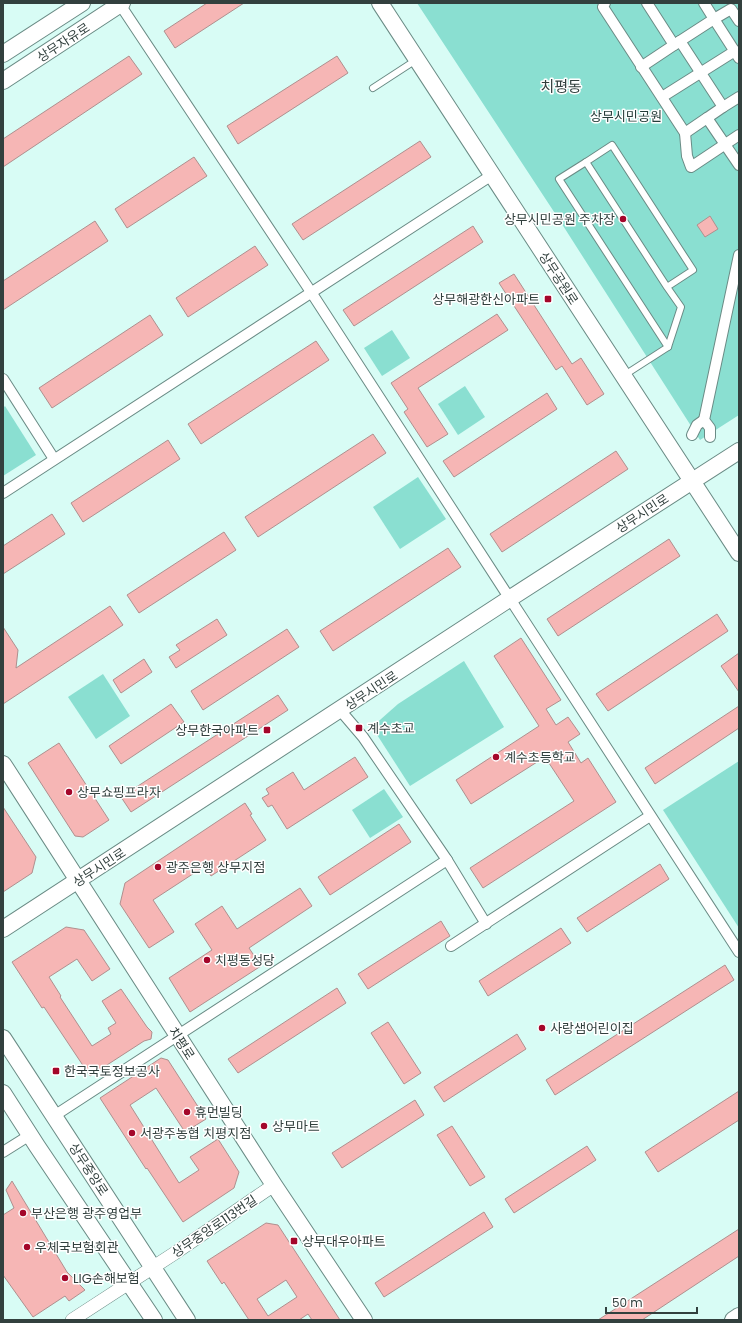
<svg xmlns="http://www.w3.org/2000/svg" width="742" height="1323" viewBox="0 0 742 1323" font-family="Poppins,'Noto Sans KR',sans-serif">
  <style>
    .green { fill: #8adfd1 }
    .building { fill: #f6b6b5; stroke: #af8f8e; fill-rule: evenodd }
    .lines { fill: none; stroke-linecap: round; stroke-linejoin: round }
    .service-casing { stroke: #6a8b85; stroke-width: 8 }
    .pedestrian-casing { stroke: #6a8b85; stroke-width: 12 }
    .minor-casing { stroke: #6a8b85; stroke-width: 14 }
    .tertiary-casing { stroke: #6a8b85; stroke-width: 18 }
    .service { stroke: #fff; stroke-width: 6 }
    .pedestrian { stroke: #fff; stroke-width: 10 }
    .minor { stroke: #fff; stroke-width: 13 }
    .tertiary { stroke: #fff; stroke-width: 16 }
    .poi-dot { fill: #a4062a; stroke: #fff; stroke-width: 1.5 }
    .labels { text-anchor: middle; stroke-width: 3; stroke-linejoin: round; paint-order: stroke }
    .street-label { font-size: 13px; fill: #32403e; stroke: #fff }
    .park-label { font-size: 13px; fill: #243c38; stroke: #fff }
    .poi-label { font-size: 13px; fill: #32403e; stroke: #fff; text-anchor: start }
    .quarter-label { font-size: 15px; fill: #32403e; stroke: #fff }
  </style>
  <rect width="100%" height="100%" fill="#d8fcf5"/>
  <g class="green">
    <path d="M417 3H739V415L700 440 560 221Z"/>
    <path d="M392 330 410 358 382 376 364 348Z"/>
    <path d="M465 386 485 417 458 435 438 404Z"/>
    <path d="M5 406 36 455 3 476V408Z"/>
    <path d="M418 477 446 519 400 549 373 507Z"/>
    <path d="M464 661 504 727 410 786 372 727 398 704Z"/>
    <path d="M103 674 130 716 96 739 68 697Z"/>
    <path d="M739 761V928L663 810Z"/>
    <path d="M384 789 403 817 370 838 352 810Z"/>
  </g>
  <g class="building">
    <path d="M207 3H244L175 48 164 31Z"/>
    <path d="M129 56 142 74 3 167V139Z"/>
    <path d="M337 56 348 73 238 144 227 126Z"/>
    <path d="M420 141 431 157 303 240 292 224Z"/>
    <path d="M194 157 207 176 127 228 115 209Z"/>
    <path d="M710 216 718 229 705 237 697 225Z"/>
    <path d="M95 221 108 241 3 310V281Z"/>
    <path d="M473 226 483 242 354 326 343 310Z"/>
    <path d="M255 246 268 265 188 317 176 298Z"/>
    <path d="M514 274 572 364 581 358 604 394 587 405 562 366 556 370 499 283Z"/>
    <path d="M497 314 508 330 418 388 448 434 427 447 404 412 408 409 391 383Z"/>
    <path d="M150 315 163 335 52 408 39 388Z"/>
    <path d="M316 341 329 360 201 444 188 424Z"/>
    <path d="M547 393 557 409 454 477 443 461Z"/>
    <path d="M373 434 386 453 258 537 245 517Z"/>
    <path d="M168 440 180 459 83 522 71 503Z"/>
    <path d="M616 451 628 469 502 552 490 534Z"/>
    <path d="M52 514 65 534 3 574V546Z"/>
    <path d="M224 532 236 550 139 613 127 595Z"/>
    <path d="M669 539 680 556 558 636 547 619Z"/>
    <path d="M448 548 461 567 333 651 320 631Z"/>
    <path d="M110 606 123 625 3 704V627L18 650 16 668Z"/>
    <path d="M717 614 728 631 608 711 596 694Z"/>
    <path d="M217 619 227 635 176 668 169 657 180 650 176 645Z"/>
    <path d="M287 629 299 647 203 710 191 691Z"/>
    <path d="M521 638 561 700 546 709 556 725 568 717 580 734 568 742 581 763 588 758 616 802 483 888 470 868 574 801 545 757 471 804 456 780 539 726 494 656Z"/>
    <path d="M739 653V692L721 666Z"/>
    <path d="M144 659 152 672 121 693 113 680Z"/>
    <path d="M278 695 288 710 131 812 121 797Z"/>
    <path d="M171 704 184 722 121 764 109 746Z"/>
    <path d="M739 706V728L655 784 645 768Z"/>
    <path d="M59 743 109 820 83 837 75 836 28 763Z"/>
    <path d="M355 757 368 777 287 829 272 805 268 807 262 798 269 794 266 789 293 772 304 790Z"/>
    <path d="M245 803 252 814 250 815 266 840 211 876 205 866 153 900 174 932 149 948 120 904 125 883Z"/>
    <path d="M3 807 36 857 32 873 3 892Z"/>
    <path d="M399 824 411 842 330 895 318 877Z"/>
    <path d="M660 864 669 879 587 932 577 918Z"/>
    <path d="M300 888 312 906 249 948 261 966 190 1012 169 978 212 950 195 924 222 906 237 929Z"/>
    <path d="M441 921 450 936 368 989 358 974Z"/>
    <path d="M66 927 84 930 110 969 92 981 77 959 49 977 61 996 60 997 92 1046 111 1034 108 1028 116 1023 102 1001 121 989 147 1027 152 1032 151 1039 144 1041 90 1076 44 1007 42 1008 12 962Z"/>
    <path d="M561 928 571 943 488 996 479 981Z"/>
    <path d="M725 965 734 980 555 1095 546 1080Z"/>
    <path d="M337 988 346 1003 238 1073 228 1059Z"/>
    <path d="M388 1022 421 1073 404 1084 371 1033Z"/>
    <path d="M517 1034 526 1049 444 1102 434 1087Z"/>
    <path d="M161 1058 168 1060 206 1119 185 1132 156 1088 130 1105 179 1183 199 1170 190 1157 218 1139 239 1172 234 1188 183 1222 147 1168 146 1169 100 1098Z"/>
    <path d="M739 1091V1120L658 1172 645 1152Z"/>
    <path d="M415 1100 424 1115 342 1168 332 1153Z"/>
    <path d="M452 1126 485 1177 470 1186 437 1135Z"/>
    <path d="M587 1146 596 1160 514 1213 505 1199Z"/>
    <path d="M12 1181 67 1272 85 1290 69 1301 65 1296 33 1317 3 1275V1215L14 1208 6 1190Z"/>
    <path d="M484 1212 493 1227 384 1297 375 1283Z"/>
    <path d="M266 1223 278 1225 340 1320H312L308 1314 299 1320H249L224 1282 222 1284 207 1261ZM286 1280 297 1297 268 1316 257 1299Z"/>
    <path d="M739 1229V1256L642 1320H598Z"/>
  </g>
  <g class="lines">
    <defs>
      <g id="service">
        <path d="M373 88 416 60"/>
        <path d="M586 162 559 179 668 347"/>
        <path d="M623 376 668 347 681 307 667 287 586 162 612 145 693 270 667 287"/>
      </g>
      <g id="pedestrian">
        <path d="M119 3 311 292 739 952"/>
        <path d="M605 3 603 7 685 133 707 118"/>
        <path d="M647 3 674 45"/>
        <path d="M704 3 714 19 731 9 739 21"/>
        <path d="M680 41 714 19 739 58"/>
        <path d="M641 67 680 41 723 107 707 118 739 165"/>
        <path d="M662 97 735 51"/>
        <path d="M723 107 739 97"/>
        <path d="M685 133 687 156 691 167 739 135"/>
        <path d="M3 379 54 459"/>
        <path d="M692 435 697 425 704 420"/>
        <path d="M710 437V428L704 420 739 255"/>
        <path d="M3 493 492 175"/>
        <path d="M340 710 363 737 447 860"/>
        <path d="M451 946 650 816"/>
        <path d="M54 1116 447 860 486 924"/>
        <path d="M3 1152 30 1135"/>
      </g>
      <path id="minor" d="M72 1320 175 1253 274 1185"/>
      <g id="tertiary">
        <path d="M380 3 739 553"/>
        <path d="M3 54 82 3"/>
        <path d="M3 81 122 3"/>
        <path d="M3 764 274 1185 364 1320"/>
        <path d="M3 929 509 599 739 451"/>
        <path d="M3 1038 187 1320"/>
        <path d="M3 1093 37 1146 154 1320"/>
        <path d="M733 1320 739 1316"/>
      </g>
    </defs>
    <use href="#service" class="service-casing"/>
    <use href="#pedestrian" class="pedestrian-casing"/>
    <use href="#minor" class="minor-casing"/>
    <use href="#tertiary" class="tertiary-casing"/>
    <use href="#service" class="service"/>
    <use href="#pedestrian" class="pedestrian"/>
    <use href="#minor" class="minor"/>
    <use href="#tertiary" class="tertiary"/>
  </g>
  <g class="poi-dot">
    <circle cx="623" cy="219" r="4"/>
    <rect x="544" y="295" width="8" height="8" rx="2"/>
    <rect x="355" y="724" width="8" height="8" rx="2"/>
    <rect x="263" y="726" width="8" height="8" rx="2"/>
    <circle cx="496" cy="757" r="4"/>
    <circle cx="69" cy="792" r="4"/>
    <circle cx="158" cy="867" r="4"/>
    <circle cx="207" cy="960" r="4"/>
    <circle cx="542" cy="1028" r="4"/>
    <rect x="52" y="1067" width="8" height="8" rx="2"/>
    <circle cx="187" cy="1112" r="4"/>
    <circle cx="264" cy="1126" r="4"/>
    <circle cx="132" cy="1133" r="4"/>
    <circle cx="23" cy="1213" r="4"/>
    <rect x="290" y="1237" width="8" height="8" rx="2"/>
    <circle cx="27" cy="1247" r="4"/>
    <circle cx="65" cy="1278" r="4"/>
  </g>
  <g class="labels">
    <g class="street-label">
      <text transform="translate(63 42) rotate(-33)" y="5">상무자유로</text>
      <text transform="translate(559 278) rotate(57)" y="5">상무공원로</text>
      <text transform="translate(642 513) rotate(-33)" y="5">상무시민로</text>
      <text transform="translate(371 690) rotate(-33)" y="5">상무시민로</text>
      <text transform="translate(99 867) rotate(-33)" y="5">상무시민로</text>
      <text transform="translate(182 1043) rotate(57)" y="5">치평로</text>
      <text transform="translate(89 1169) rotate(57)" y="5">상무중앙로</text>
      <text transform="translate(214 1226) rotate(-34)" y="5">상무중앙로113번길</text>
    </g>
    <g class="park-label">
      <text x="626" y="121">상무시민공원</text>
    </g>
    <g class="poi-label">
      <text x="615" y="224" text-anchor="end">상무시민공원 주차장</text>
      <text x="540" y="304" text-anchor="end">상무해광한신아파트</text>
      <text x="367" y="733">계수초교</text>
      <text x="259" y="735" text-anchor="end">상무한국아파트</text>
      <text x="504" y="762">계수초등학교</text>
      <text x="77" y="797">상무쇼핑프라자</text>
      <text x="166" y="872">광주은행 상무지점</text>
      <text x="215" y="965">치평동성당</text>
      <text x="550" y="1033">사랑샘어린이집</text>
      <text x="64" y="1076">한국국토정보공사</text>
      <text x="195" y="1117">휴먼빌딩</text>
      <text x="272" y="1131">상무마트</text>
      <text x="140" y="1138">서광주농협 치평지점</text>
      <text x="31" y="1218">부산은행 광주영업부</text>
      <text x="302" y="1246">상무대우아파트</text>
      <text x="35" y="1252">우체국보험회관</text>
      <text x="73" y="1283">LIG손해보험</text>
    </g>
    <g class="quarter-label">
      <text x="561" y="92">치평동</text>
    </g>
  </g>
  <rect width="742" height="1323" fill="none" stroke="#32403e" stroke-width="8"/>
  <path d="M606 1307v6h91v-6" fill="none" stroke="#32403e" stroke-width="2"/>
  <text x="612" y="1307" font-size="12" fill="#32403e" stroke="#ffffff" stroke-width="3" paint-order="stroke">50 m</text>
</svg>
